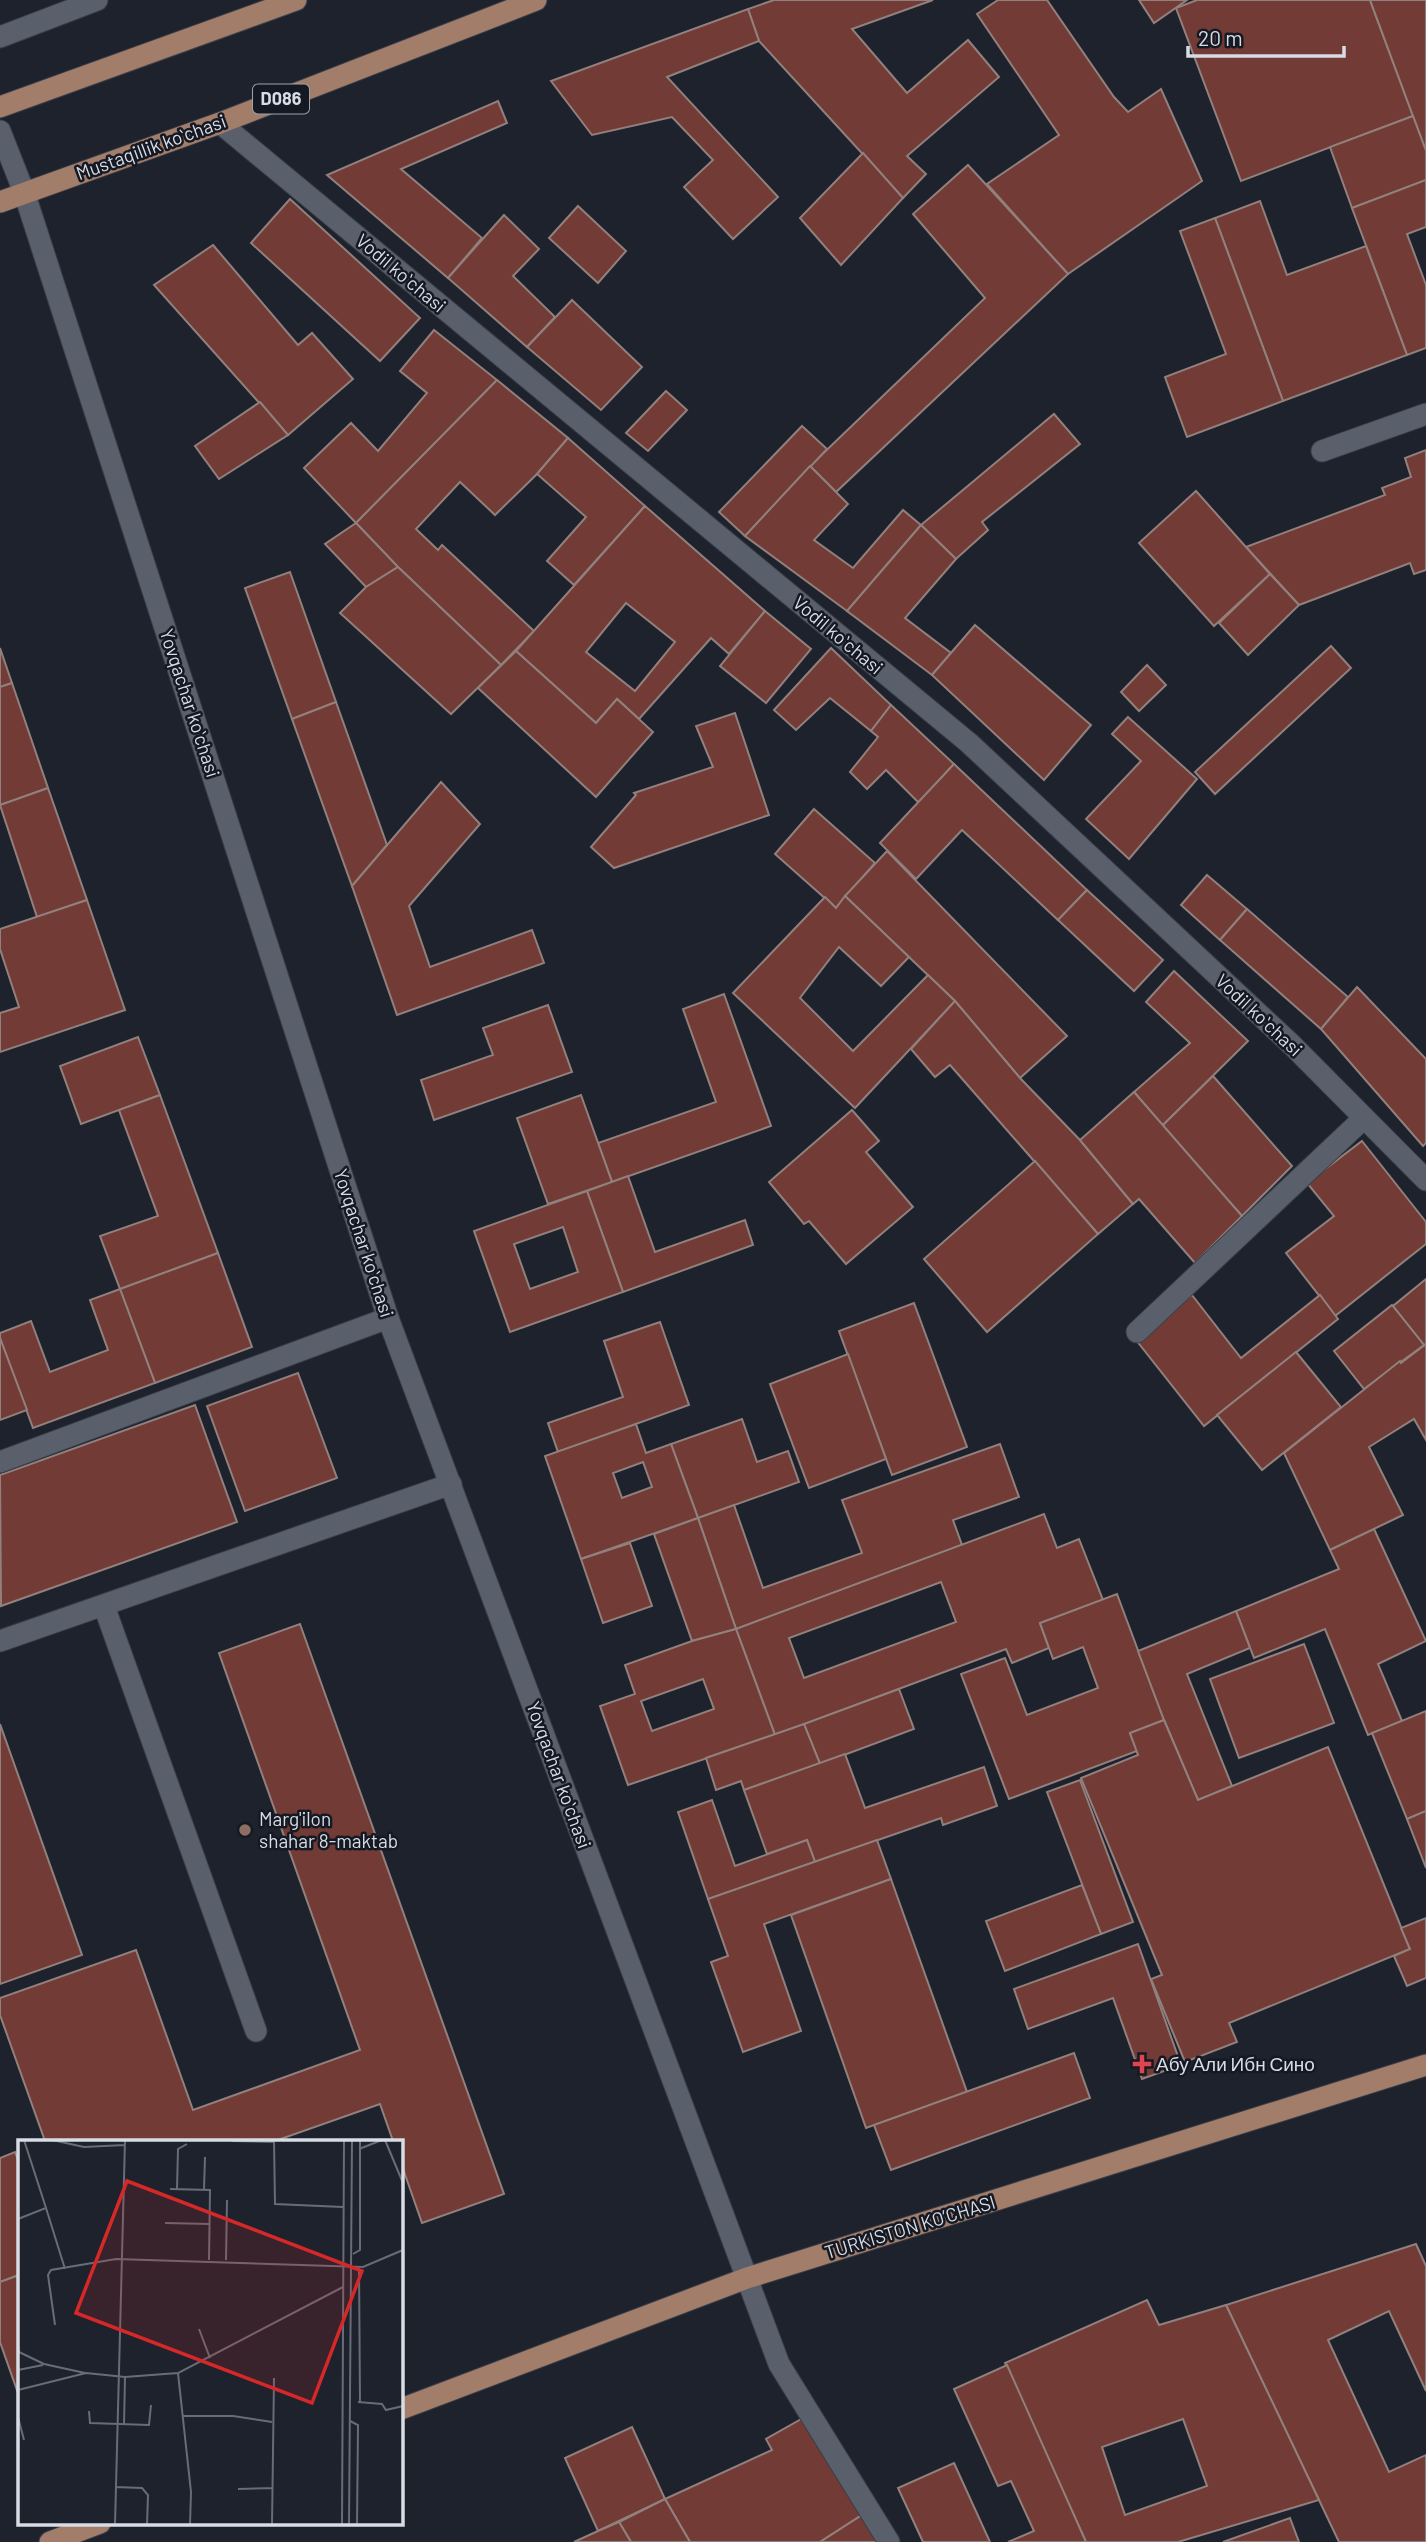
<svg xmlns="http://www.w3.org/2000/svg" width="1426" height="2542" viewBox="0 0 1426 2542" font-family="Barlow,sans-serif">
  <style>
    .building { fill: #723b35; stroke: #91807d; stroke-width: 2; fill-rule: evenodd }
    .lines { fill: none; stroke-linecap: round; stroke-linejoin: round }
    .minor-casing { stroke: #393e47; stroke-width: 23 }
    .major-casing { stroke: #393e47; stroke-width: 23 }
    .minor { stroke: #59606c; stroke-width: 21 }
    .major { stroke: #a27d6a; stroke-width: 21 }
    .education-dot { fill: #8d6e63; stroke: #141923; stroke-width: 2.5 }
    .health-dot { fill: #e0444e; stroke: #141923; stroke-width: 2.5 }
    .labels { text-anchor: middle; stroke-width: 5; stroke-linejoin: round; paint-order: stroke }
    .shield { fill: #141923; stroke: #9da2aa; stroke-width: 2 }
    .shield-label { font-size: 18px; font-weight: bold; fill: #d8dce4 }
    .street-label { font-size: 19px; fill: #d8dce4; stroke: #141923 }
    .poi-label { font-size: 19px; fill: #d8dce4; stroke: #141923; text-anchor: start }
    .inset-road { fill: none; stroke: #686c76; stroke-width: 2 }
    .view { fill: #d62828; fill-opacity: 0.15; stroke: #d62828; stroke-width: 3.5 }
    .inset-edge { fill: none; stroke: #d8dce4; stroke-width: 3.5 }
  </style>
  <rect width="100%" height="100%" fill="#1d222d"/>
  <g class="building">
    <path d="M774 0H933L852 29 907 93 968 40 999 77 907 156 926 174 903 198 759 41 748 9Z"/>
    <path d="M998 0H1047L1114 97 1128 112 1161 89 1202 181 1068 274 987 184 1059 135 977 14Z"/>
    <path d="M1139 0H1187L1154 23Z"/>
    <path d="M1197 0H1370L1413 116 1241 181 1176 8Z"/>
    <path d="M1370 0H1426V151L1413 116Z"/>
    <path d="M748 9 759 41 667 77 778 197 733 239 684 187 713 160 672 117 592 135 551 81Z"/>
    <path d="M498 101 507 123 401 169 482 238 448 278 327 175Z"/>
    <path d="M1413 116 1426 151V180L1352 208 1330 147Z"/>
    <path d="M863 153 903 198 841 265 800 218Z"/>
    <path d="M968 165 1068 274 836 492 810 466 985 298 913 214Z"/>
    <path d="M1426 180V227L1407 234 1426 285V348L1407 355 1352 208Z"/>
    <path d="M290 199 420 318 380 361 251 243Z"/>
    <path d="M1260 201 1287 275 1366 246 1407 355 1283 401 1215 218Z"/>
    <path d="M578 206 626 251 598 283 549 238Z"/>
    <path d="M504 215 539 249 513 276 555 317 527 347 448 278Z"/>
    <path d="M1215 218 1283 401 1187 437 1165 377 1226 354 1180 231Z"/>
    <path d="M213 245 298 345 312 333 353 379 288 435 154 285Z"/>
    <path d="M572 300 642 367 601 410 527 347Z"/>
    <path d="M434 330 497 380 356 523 304 468 351 423 378 451 427 393 400 371Z"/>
    <path d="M497 380 568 438 537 474 495 515 460 482 416 529 438 550 442 545 534 631 501 665 398 567 356 523Z"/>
    <path d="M666 391 687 410 648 451 626 433Z"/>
    <path d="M260 402 288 435 219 479 195 446Z"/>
    <path d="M1054 414 1080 444 982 522 988 530 956 559 921 525Z"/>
    <path d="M802 426 827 449 745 536 719 512Z"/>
    <path d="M568 438 645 506 574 585 547 561 586 517 537 474Z"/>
    <path d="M1426 450V570L1414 574 1410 563 1299 605 1246 547 1385 495 1382 488 1411 477 1405 458Z"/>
    <path d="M810 466 848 504 814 540 853 568 903 510 921 525 847 611 745 536Z"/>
    <path d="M1196 491 1270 574 1214 626 1139 543Z"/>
    <path d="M645 506 765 611 729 654 711 638 639 719 617 699 596 723 516 651ZM626 603 675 642 635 691 586 652Z"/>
    <path d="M356 523 398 567 366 587 325 544Z"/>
    <path d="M921 525 956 559 905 618 951 653 932 675 847 611Z"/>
    <path d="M398 567 501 665 451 714 340 613 366 587Z"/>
    <path d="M290 572 336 702 292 719 245 588Z"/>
    <path d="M1270 574 1299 605 1248 655 1219 623Z"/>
    <path d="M765 611 811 649 766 703 720 666Z"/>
    <path d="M975 625 1091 725 1044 780 932 675Z"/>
    <path d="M1331 646 1351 668 1215 794 1195 772Z"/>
    <path d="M0 648 12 683 0 687Z"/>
    <path d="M831 648 891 705 871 731 830 698 796 730 774 710Z"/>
    <path d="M516 651 596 723 617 699 653 732 596 797 478 688Z"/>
    <path d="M1147 665 1166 685 1139 711 1121 692Z"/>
    <path d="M12 683 48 788 0 805V687Z"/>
    <path d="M336 702 387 845 352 886 292 719Z"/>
    <path d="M891 705 954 764 919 803 886 770 867 789 850 772 878 737 871 731Z"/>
    <path d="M735 713 769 815 614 868 591 847 636 795 634 793 713 767 696 726Z"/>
    <path d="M1128 717 1197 779 1129 859 1086 819 1141 761 1112 734Z"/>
    <path d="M954 764 1087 890 1058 920 962 830 916 879 880 843Z"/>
    <path d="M441 782 480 824 409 906 430 967 532 930 544 963 397 1015 352 886Z"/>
    <path d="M48 788 87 900 37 917 0 805Z"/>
    <path d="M814 809 875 863 836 908 775 854Z"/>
    <path d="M887 851 1067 1036 1020 1078 955 1001 845 896Z"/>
    <path d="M1207 875 1247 909 1220 940 1181 905Z"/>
    <path d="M1087 890 1163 960 1134 991 1058 920Z"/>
    <path d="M845 896 909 957 881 986 839 947 800 998 853 1051 928 975 955 1001 855 1108 733 993 825 897 836 908Z"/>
    <path d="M87 900 125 1010 0 1052V1013L19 1007 0 949V929Z"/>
    <path d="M1247 909 1348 997 1321 1029 1220 940Z"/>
    <path d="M1174 971 1248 1041 1162 1126 1134 1092 1190 1043 1146 1002Z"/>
    <path d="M1357 987 1426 1059V1143L1423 1146 1321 1029Z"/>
    <path d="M724 994 771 1126 612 1182 598 1143 716 1102 683 1009Z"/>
    <path d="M955 1001 1020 1078 1080 1140 1133 1204 1098 1234 950 1065 935 1077 911 1049Z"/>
    <path d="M548 1005 572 1072 434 1120 421 1080 493 1055 483 1028Z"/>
    <path d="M138 1037 160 1095 81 1124 60 1066Z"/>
    <path d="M1213 1076 1292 1166 1242 1216 1162 1126Z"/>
    <path d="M1134 1092 1242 1216 1195 1263 1139 1199 1133 1204 1080 1140Z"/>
    <path d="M160 1095 218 1253 120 1289 100 1236 158 1216 119 1110Z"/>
    <path d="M581 1095 612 1182 548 1204 517 1118Z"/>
    <path d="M852 1110 879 1141 866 1152 913 1207 846 1264 809 1221 804 1224 769 1182Z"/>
    <path d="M1362 1141 1426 1222V1244L1335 1316 1286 1253 1334 1216 1307 1183Z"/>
    <path d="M1035 1161 1098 1234 987 1332 924 1259Z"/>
    <path d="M628 1176 655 1252 745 1220 753 1245 623 1292 587 1191Z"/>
    <path d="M587 1191 623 1292 510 1332 474 1231ZM563 1227 578 1272 530 1289 514 1244Z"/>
    <path d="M218 1253 252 1347 155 1383 120 1289Z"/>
    <path d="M1426 1279V1344L1424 1345 1393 1306Z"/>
    <path d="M120 1289 155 1383 33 1428 0 1338V1333L31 1321 50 1372 108 1350 90 1300Z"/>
    <path d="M1192 1295 1241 1358 1320 1295 1338 1319 1204 1426 1136 1340Z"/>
    <path d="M914 1303 967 1447 892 1475 839 1331Z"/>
    <path d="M1392 1305 1424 1345 1364 1389 1334 1351Z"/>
    <path d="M660 1322 689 1405 558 1452 548 1423 623 1397 604 1341Z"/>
    <path d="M0 1338 27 1410 0 1420Z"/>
    <path d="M1426 1344V1440L1414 1419 1369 1447 1403 1515 1330 1550 1284 1453 1400 1361 1401 1363Z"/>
    <path d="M1296 1352 1341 1407 1262 1470 1217 1415Z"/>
    <path d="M848 1354 886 1459 809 1488 770 1384Z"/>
    <path d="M298 1373 337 1478 245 1511 207 1406Z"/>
    <path d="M195 1405 237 1522 1 1606 0 1475Z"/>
    <path d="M742 1419 757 1462 788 1451 799 1482 698 1518 671 1444Z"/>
    <path d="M636 1424 646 1453 671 1444 698 1518 581 1559 545 1456ZM643 1462 652 1487 622 1498 613 1473Z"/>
    <path d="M1000 1444 1019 1497 953 1520 962 1545 736 1629 698 1518 734 1505 763 1588 862 1553 842 1500Z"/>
    <path d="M1044 1514 1057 1548 1079 1539 1103 1600 1040 1623 1049 1648 1012 1663 1006 1649 775 1735 736 1629ZM941 1582 956 1622 804 1678 789 1638Z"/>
    <path d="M698 1518 736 1629 692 1641 654 1534Z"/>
    <path d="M1374 1529 1426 1641 1378 1664 1402 1721 1368 1735 1325 1629 1254 1658 1236 1611 1339 1569 1330 1550Z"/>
    <path d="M630 1543 652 1606 603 1623 581 1559Z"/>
    <path d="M1117 1594 1164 1720 1130 1733 1137 1751 1009 1799 961 1674 1005 1658 1027 1715 1098 1688 1083 1647 1053 1659 1040 1623Z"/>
    <path d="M1236 1611 1250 1648 1187 1674 1232 1786 1198 1800 1164 1720 1138 1651Z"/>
    <path d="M300 1624 504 2194 422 2223 401 2163V2141H393L380 2104 275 2141H45L0 2015V1998L136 1950 193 2110 360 2050 219 1653Z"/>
    <path d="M736 1629 775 1735 628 1785 600 1706 635 1694 625 1665 692 1641ZM703 1679 714 1709 652 1731 641 1701Z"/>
    <path d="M1304 1644 1334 1723 1239 1758 1210 1679Z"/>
    <path d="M899 1689 914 1729 820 1764 804 1724Z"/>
    <path d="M1426 1711V1811L1407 1819 1372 1733Z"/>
    <path d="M1164 1720 1198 1800 1328 1747 1410 1949 1229 2023 1237 2042 1185 2062 1151 1979 1162 1975 1081 1778 1138 1755 1130 1733Z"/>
    <path d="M0 1724 82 1955 0 1984Z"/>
    <path d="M804 1724 820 1764 744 1790 741 1781 716 1790 706 1758Z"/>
    <path d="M845 1754 865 1808 984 1767 997 1806 943 1825 941 1818 815 1862 807 1840 767 1854 744 1790Z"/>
    <path d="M1080 1780 1133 1922 1101 1934 1047 1792Z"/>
    <path d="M712 1800 735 1866 807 1840 815 1862 708 1899 678 1812Z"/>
    <path d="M1426 1811V1868L1407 1819Z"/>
    <path d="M877 1840 891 1879 764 1924 801 2031 743 2052 711 1962 728 1956 708 1899Z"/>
    <path d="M891 1879 967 2092 866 2128 791 1915Z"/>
    <path d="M1082 1885 1101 1934 1005 1971 986 1921Z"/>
    <path d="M1426 1918V1978L1407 1986 1394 1956 1410 1949 1401 1928Z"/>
    <path d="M1138 1944 1181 2065 1142 2079 1113 1998 1028 2029 1014 1989Z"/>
    <path d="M1074 2053 1090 2098 891 2170 874 2125Z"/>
    <path d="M15 2152 19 2163V2275L0 2282V2158Z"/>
    <path d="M1416 2244 1426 2266V2391L1389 2311 1328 2340 1389 2472 1426 2455V2542H1339L1226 2305Z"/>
    <path d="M19 2275V2396L0 2342V2282Z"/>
    <path d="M1147 2300 1159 2325 1226 2305 1319 2500 1178 2542H1086L1005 2363ZM1183 2419 1207 2486 1125 2515 1102 2447Z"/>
    <path d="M1007 2365 1086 2542H1008L1034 2531 1011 2481 998 2486 954 2389Z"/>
    <path d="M803 2418 862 2515 820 2542H690L665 2499 772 2450 766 2439Z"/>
    <path d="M632 2427 665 2499 598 2531 565 2458Z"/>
    <path d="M954 2463 990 2542H923L898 2488Z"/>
    <path d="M665 2499 690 2542H631L619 2522Z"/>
    <path d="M862 2515 879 2542H820Z"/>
    <path d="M1290 2518 1299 2542H1223Z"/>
    <path d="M619 2522 631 2542H574L598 2531Z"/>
  </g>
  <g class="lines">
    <defs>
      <g id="minor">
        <path d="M0 37 97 0"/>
        <path d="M220 123 969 743 1292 1045 1426 1180"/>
        <path d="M0 131 24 192 388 1318 779 2364 889 2542"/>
        <path d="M1322 451 1426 414"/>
        <path d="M1137 1332 1364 1118"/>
        <path d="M0 1462 388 1318"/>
        <path d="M104 1606 256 2031"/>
        <path d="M0 1641 451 1484"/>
      </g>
      <g id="major">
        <path d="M0 107 296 0"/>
        <path d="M0 202 220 123 536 0"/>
        <path d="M401 2409 747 2278 1426 2065"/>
        <path d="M50 2542 100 2523"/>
      </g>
    </defs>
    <use href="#minor" class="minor-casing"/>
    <use href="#major" class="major-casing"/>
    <use href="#minor" class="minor"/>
    <use href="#major" class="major"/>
  </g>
  <circle class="education-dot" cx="245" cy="1830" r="7"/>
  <path class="health-dot" d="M1138.5 2053.5h7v7h7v7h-7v7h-7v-7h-7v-7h7z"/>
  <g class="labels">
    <rect class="shield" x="253" y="84.5" width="56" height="29" rx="5"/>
    <g class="shield-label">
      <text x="281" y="105">D086</text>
    </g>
    <g class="street-label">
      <text transform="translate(151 147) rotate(-20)" y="7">Mustaqillik koʻchasi</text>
      <text transform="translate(401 273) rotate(40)" y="7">Vodil koʻchasi</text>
      <text transform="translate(838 635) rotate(40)" y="7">Vodil koʻchasi</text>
      <text transform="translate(190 703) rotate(72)" y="7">Yovqachar koʻchasi</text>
      <text transform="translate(1259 1015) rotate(43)" y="7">Vodil koʻchasi</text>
      <text transform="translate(364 1243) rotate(72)" y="7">Yovqachar koʻchasi</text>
      <text transform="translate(559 1775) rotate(70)" y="7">Yovqachar koʻchasi</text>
      <text transform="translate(910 2227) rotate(-17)" y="7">TURKISTON KO’CHASI</text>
    </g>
    <g class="poi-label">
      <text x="259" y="1826">Marg'ilon<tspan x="259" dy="22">shahar 8-maktab</tspan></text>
      <text x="1156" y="2071">Абу Али Ибн Сино</text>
    </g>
  </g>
  <g transform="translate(18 2140)">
    <rect width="385" height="385" fill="#1d222d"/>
    <path class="inset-road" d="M34 0 66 7 107 5M256 0 257 64 325 67M367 0 385 43M214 1 256 2M341 9 364 0M152 49 192 50 191 120M159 49 160 9 169 4M186 49 187 17M28 68 47 129M0 79 28 68 6 0M147 83 192 84M335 114 342 110V0M208 120 209 60M341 127 342 262M37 185 30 135 33 130 98 119 345 127 385 110M181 189 192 218M0 205 1 212 26 224 67 233M0 230 25 225M0 250 68 233 107 237 160 233M340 262 364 264 368 270 385 266M71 271 72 283 131 285 133 265M164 276H215L254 282M0 277 6 300M332 281 340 285 339 385M106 284 107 237M97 347 124 348 130 355 129 385M220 349 255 348M97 385 107 0M172 385 173 352 160 233 325 147M254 385 256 238M324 385 326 0M331 385 334 0"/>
    <path class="view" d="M109 41 344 131 294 263 58 173Z"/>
    <rect width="385" height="385" class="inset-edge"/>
  </g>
  <path d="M1188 46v10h156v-10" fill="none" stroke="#d8dce4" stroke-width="3.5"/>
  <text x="1198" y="46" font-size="21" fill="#d8dce4" stroke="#141923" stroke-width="5" paint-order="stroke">20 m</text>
</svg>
